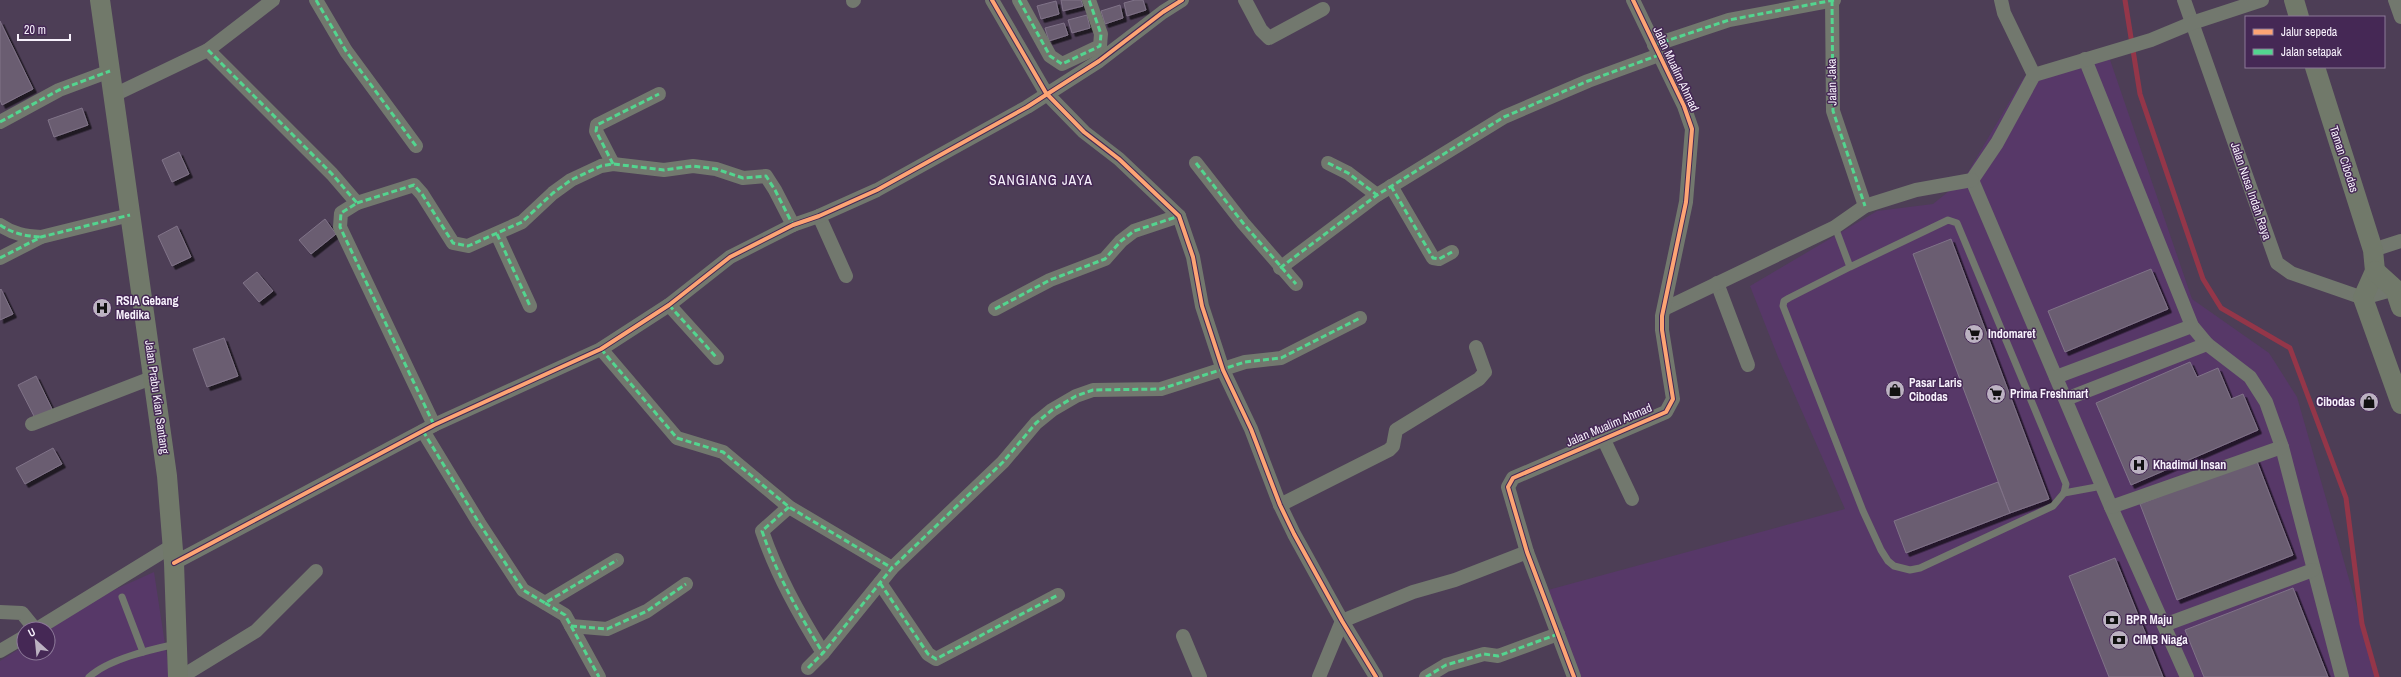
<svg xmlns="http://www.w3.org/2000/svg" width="2401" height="677" viewBox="0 0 2401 677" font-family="'Archivo Narrow',sans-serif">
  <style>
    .built { fill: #573868 }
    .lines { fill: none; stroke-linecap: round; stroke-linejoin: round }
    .stream { stroke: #943649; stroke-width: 5 }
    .building { fill: #6a5d71; stroke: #807388; filter: url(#shadow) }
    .lane { stroke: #72786e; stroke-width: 7 }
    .street { stroke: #72786e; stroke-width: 14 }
    .secondary { stroke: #71796a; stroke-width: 20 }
    .quiet { stroke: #53d58f; stroke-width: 3; stroke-dasharray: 6 3; stroke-linecap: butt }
    .cycleway-casing { stroke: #452855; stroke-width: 6 }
    .cycleway { stroke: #fda474; stroke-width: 4 }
    .labels { text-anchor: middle; stroke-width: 3; stroke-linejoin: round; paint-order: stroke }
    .street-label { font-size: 12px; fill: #f7f1fc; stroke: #452855 }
    .poi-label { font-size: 12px; font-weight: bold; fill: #f7f1fc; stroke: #452855; text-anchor: start }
    .quarter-label { font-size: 14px; letter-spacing: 1px; fill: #f7f1fc; stroke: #452855 }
  </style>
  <defs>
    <filter id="shadow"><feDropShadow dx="3.5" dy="3.5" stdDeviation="0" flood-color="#0009"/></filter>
  </defs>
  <rect width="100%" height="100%" fill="#4d3e56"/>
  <g class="built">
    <path d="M2107 51 2192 299 2269 353 2297 397 2377 677H1579L1548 590 1845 509 1778 357 1750 286 1877 211 1933 204 1964 179 2024 77Z"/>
    <path d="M154 572 170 677H0V661L24 646V653H48V630L105 594Z"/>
  </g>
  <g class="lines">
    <path class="stream" d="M2125 0 2140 94 2203 279 2221 308 2290 348 2346 498 2362 624 2377 677"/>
  </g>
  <g class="building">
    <path d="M1061 0H1081L1083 6 1063 11Z"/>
    <path d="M1135 0H1143L1146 10 1127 16 1124 3Z"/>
    <path d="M1056 1 1059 14 1041 19 1037 6Z"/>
    <path d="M1120 5 1123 18 1105 24 1101 11Z"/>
    <path d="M1087 15 1090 28 1072 33 1068 20Z"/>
    <path d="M0 21 33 89 2 105 0 100Z"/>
    <path d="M1064 23 1068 35 1049 41 1045 28Z"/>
    <path d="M82 108 88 125 54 137 48 120Z"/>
    <path d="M179 152 189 174 172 182 162 160Z"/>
    <path d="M325 219 336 234 311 254 299 240Z"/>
    <path d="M177 226 191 257 172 266 158 236Z"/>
    <path d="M1951 239 2049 499 2010 513 1913 254Z"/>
    <path d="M2151 269 2168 309 2065 352 2048 311Z"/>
    <path d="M257 272 273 291 259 302 243 283Z"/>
    <path d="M1 289 13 314 0 320V290Z"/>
    <path d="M224 338 238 376 207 387 193 349Z"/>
    <path d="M2190 362 2197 377 2218 368 2231 399 2243 394 2258 430 2131 485 2096 403Z"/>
    <path d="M36 376 53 411 36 420 18 385Z"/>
    <path d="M53 448 62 464 25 484 16 468Z"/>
    <path d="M2256 459 2293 555 2177 600 2140 504Z"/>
    <path d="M1998 482 2010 513 1906 553 1894 521Z"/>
    <path d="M2115 558 2163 677H2109L2069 576Z"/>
    <path d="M2293 588 2328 677H2204L2185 630Z"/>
  </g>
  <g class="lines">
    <g class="lane">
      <path d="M1835 227 1850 267 1948 220 1957 223 2066 484 2064 493 2053 506 1920 568 1910 570 1894 566 1888 561 1881 550 1863 511 1783 306 1784 301 1789 298 1850 267"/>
      <path d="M2064 493 2102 486"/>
      <path d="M122 597 143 652"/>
      <path d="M89 677C109 659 149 650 176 644"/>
    </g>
    <g class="street">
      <path d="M316 0 346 51 416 146"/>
      <path d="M992 0 1046 93 1084 132 1119 159 1179 216 1193 257 1202 306 1223 370 1251 429 1280 505 1294 534 1342 621 1376 677"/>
      <path d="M1019 0 1050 56 1062 64 1100 46 1101 34 1089 0"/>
      <path d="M1245 0 1261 30 1269 38 1323 9"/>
      <path d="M1832 0 1833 111 1865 206"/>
      <path d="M2001 0 2004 13 2034 75 1997 143 1972 180 2111 507 2187 677"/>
      <path d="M2184 0 2277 263 2291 273 2363 298 2395 289"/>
      <path d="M2395 0 2401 17"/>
      <path d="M853 1 854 0"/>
      <path d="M1654 45 1729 20 1834 0"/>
      <path d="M208 50 332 174 357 203 341 213 340 227 434 425"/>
      <path d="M2085 59 2192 326 2207 344 2250 377 2266 402 2282 447 2342 677"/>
      <path d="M2034 75 2151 40 2192 23 2262 0"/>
      <path d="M114 95 208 50 273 0"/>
      <path d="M0 122 59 90 110 71"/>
      <path d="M1196 163 1243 223 1296 284"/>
      <path d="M1328 163 1348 173 1377 195"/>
      <path d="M613 164 596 131 597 125 659 94"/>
      <path d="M1391 186 1433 258 1439 259 1452 252"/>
      <path d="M357 203 414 185 422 194 453 243 468 246 522 222 553 193 571 180 601 166 613 164 664 170 693 166 716 169 743 178 766 176 775 190 793 225"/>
      <path d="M819 216 846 276"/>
      <path d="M0 225C13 234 25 236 41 237"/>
      <path d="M497 234 530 306"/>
      <path d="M2373 250 2401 241"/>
      <path d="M0 258 41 237 130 215"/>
      <path d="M1280 268 1377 195 1504 117 1588 81 1659 55"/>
      <path d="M1717 283 1748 365"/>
      <path d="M669 305 717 358"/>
      <path d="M995 309 1050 280 1105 259 1121 241 1134 231 1179 216"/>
      <path d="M1664 309 1835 227 1865 206 1916 190 1972 180"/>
      <path d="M601 349 677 438 723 452 789 507 892 568"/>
      <path d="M2056 377 2192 326"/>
      <path d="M2066 399 2207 344"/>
      <path d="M32 424 154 377"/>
      <path d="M423 431 479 523 523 590 545 603 617 560"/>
      <path d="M1603 438 1632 499"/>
      <path d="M1280 505 1389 450 1393 446 1396 430 1479 379 1485 372 1476 347"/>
      <path d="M789 507 762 531C777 575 799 614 823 653"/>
      <path d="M2111 507 2282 447"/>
      <path d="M174 563 434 425 601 349 669 305 730 257 793 225 819 216 877 190 1027 107 1099 61 1163 12 1182 0"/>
      <path d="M880 583 928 654 936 659 1058 595"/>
      <path d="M545 603 565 615 599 677"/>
      <path d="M0 612 22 613 35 629"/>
      <path d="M1342 621 1413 592 1455 580 1527 552"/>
      <path d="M2164 625 2313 570"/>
      <path d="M571 626 607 629 647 611 686 584"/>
      <path d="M37 629 172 546"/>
      <path d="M1183 636 1200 677"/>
      <path d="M0 651 24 637"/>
      <path d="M808 668 823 653 892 568 1003 462 1036 423 1052 410 1076 396 1093 390 1161 389 1245 362 1281 358 1360 318"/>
      <path d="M181 677 256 631 316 571"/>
      <path d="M1319 677 1342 621"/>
      <path d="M1426 677 1446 665 1484 654 1498 656 1558 634"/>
      <path d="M1574 677 1527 552 1508 487 1513 478 1666 412 1673 399 1662 330V316L1686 202 1692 129 1684 106 1633 0"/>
    </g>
    <g class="secondary">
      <path d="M100 0 167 476 174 563 178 677"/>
      <path d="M2294 0 2299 17"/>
      <path d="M2315 67 2373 250 2375 271 2363 298 2401 404"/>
      <path d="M2375 271 2395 289 2401 307"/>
    </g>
    <g class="quiet">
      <path d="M316 0 346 51 416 146"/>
      <path d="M1019 0 1050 56 1062 64 1100 46 1101 34 1089 0"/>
      <path d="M1832 0 1833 111 1865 206"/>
      <path d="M1654 45 1729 20 1834 0"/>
      <path d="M208 50 332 174 357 203 341 213 340 227 434 425"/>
      <path d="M0 122 59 90 110 71"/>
      <path d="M1196 163 1243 223 1296 284"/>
      <path d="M1328 163 1348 173 1377 195"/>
      <path d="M613 164 596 131 597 125 659 94"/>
      <path d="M1391 186 1433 258 1439 259 1452 252"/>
      <path d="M357 203 414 185 422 194 453 243 468 246 522 222 553 193 571 180 601 166 613 164 664 170 693 166 716 169 743 178 766 176 775 190 793 225"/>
      <path d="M0 225C14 234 25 236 41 237"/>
      <path d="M497 234 530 306"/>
      <path d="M0 258 41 237 130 215"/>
      <path d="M1280 268 1377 195 1504 117 1588 81 1659 55"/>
      <path d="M669 305 717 358"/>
      <path d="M995 309 1050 280 1105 259 1121 241 1134 231 1179 216"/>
      <path d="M601 349 677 438 723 452 789 507 892 568"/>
      <path d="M423 431 479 523 523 590 545 603 617 560"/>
      <path d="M789 507 762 531C777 575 799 614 823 653"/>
      <path d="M880 583 928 654 936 659 1058 595"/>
      <path d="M545 603 565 615 599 677"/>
      <path d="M571 626 607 629 647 611 686 584"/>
      <path d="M808 668 823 653 892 568 1003 462 1036 423 1052 410 1076 396 1093 390 1161 389 1245 362 1281 358 1360 318"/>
      <path d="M1426 677 1446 665 1484 654 1498 656 1558 634"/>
    </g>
    <defs>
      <g id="cycleway">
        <path d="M992 0 1046 93 1084 132 1119 159 1179 216 1193 257 1202 306 1223 370 1251 429 1280 505 1294 534 1342 621 1376 677"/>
        <path d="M174 563 434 425 601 349 669 305 730 257 793 225 819 216 877 190 1027 107 1099 61 1163 12 1182 0"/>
        <path d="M1574 677 1527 552 1508 487 1513 478 1666 412 1673 399 1662 330V316L1686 202 1692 129 1684 106 1633 0"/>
      </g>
    </defs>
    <use href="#cycleway" class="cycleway-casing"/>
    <use href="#cycleway" class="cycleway"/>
  </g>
  <defs>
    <symbol id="hospital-disc" viewBox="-11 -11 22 22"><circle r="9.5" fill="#bcb2c2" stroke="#452855"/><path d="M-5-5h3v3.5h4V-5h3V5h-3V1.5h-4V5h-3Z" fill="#111"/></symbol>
    <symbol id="supermarket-disc" viewBox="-11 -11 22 22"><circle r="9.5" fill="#bcb2c2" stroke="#452855"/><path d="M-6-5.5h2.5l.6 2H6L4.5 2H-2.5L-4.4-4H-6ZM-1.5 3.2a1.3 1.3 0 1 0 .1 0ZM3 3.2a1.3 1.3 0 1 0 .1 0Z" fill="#111"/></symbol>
    <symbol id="shop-disc" viewBox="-11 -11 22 22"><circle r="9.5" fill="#bcb2c2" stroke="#452855"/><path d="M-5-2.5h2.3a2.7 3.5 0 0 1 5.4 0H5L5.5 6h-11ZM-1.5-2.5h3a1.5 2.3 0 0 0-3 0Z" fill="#111"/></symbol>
    <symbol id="bank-disc" viewBox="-11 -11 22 22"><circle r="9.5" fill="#bcb2c2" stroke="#452855"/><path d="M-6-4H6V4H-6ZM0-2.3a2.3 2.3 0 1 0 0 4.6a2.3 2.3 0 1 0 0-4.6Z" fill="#111"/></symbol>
  </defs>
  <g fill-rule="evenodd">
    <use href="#hospital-disc" x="91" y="297" width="22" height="22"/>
    <use href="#supermarket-disc" x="1963" y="323" width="22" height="22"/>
    <use href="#shop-disc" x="1884" y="379" width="22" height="22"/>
    <use href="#supermarket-disc" x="1985" y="383" width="22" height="22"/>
    <use href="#shop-disc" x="2358" y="391" width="22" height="22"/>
    <use href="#hospital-disc" x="2128" y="454" width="22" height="22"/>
    <use href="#bank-disc" x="2101" y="609" width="22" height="22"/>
    <use href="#bank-disc" x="2108" y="629" width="22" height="22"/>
  </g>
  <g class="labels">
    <g class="street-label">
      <text transform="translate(1676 69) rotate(65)" y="4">Jalan Mualim Ahmad</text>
      <text transform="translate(1832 82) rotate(-91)" y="4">Jalan Jaka</text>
      <text transform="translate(2344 159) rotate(72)" y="4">Taman Cibodas</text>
      <text transform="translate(2251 191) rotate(71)" y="4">Jalan Nusa Indah Raya</text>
      <text transform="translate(157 397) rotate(82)" y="4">Jalan Prabu Kian Santang</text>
      <text transform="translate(1609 425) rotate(-23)" y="4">Jalan Mualim Ahmad</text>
    </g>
    <g class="poi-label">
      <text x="116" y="305">RSIA Gebang<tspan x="116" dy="14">Medika</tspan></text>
      <text x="1988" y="338">Indomaret</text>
      <text x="1909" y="387">Pasar Laris<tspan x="1909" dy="14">Cibodas</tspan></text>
      <text x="2010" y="398">Prima Freshmart</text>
      <text x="2355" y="406" text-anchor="end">Cibodas</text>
      <text x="2153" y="469">Khadimul Insan</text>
      <text x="2126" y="624">BPR Maju</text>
      <text x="2133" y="644">CIMB Niaga</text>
    </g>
    <g class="quarter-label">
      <text x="1041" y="185">SANGIANG JAYA</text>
    </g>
  </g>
  <rect x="2245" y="16" width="140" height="52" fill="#452855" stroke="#8c7898"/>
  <rect x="2253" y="29" width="20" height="6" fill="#fda474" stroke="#8c7898"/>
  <text x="2281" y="36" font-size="12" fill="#f7f1fc">Jalur sepeda</text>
  <rect x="2253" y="49" width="20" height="6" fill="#53d58f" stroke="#8c7898"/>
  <text x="2281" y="56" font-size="12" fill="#f7f1fc">Jalan setapak</text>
  <g transform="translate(36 641) rotate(333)"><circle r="19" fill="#452855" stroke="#8c7898"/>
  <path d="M0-3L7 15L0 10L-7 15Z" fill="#bcb2c2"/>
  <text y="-6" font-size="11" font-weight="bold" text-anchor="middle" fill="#f7f1fc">U</text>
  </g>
  <path d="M18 34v6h52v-6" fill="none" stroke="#f7f1fc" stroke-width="2"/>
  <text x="24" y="34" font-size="12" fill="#f7f1fc" stroke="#452855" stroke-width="3" paint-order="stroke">20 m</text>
</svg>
